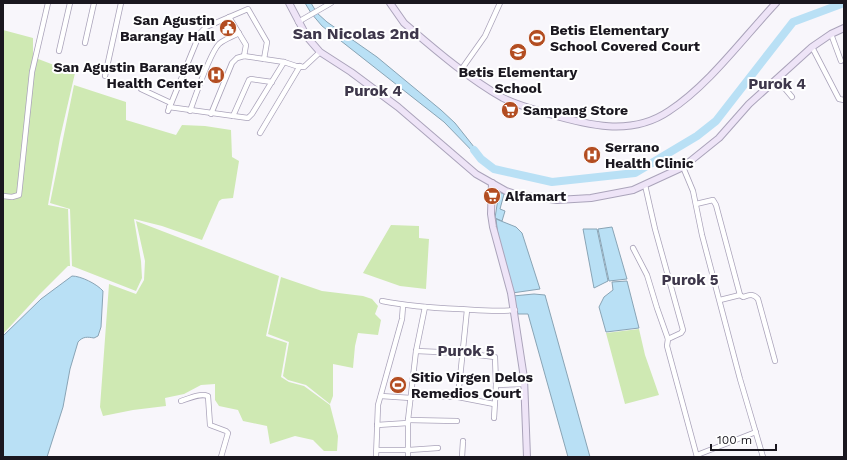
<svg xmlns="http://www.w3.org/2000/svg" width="847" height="460" viewBox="0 0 847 460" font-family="'Work Sans',sans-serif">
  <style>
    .green { fill: #cfe9b3 }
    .water { fill: #b9e0f5; stroke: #89a4b5 }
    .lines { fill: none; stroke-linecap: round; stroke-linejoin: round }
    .river { stroke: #b9e0f5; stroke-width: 8 }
    .street-casing { stroke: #aaa3ba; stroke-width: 6 }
    .secondary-casing { stroke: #aaa3ba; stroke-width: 8 }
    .street { stroke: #fff; stroke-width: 4.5 }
    .secondary { stroke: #eee4f7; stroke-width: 6 }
    .labels { text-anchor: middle; stroke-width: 4; stroke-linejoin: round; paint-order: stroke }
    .poi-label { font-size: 14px; font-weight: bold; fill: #1a171f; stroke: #fff; text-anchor: start }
    .neighbourhood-label { font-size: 15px; font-weight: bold; fill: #3e374b; stroke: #fff }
    .quarter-label { font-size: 16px; font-weight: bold; fill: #3e374b; stroke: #fff }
  </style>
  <rect width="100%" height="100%" fill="#f8f6fb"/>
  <g class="green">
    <path d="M3 30 33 38V57L75 73 60 138 48 205 68 209 70 266H68L39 295 3 334Z"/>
    <path d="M74 85 126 102V120L176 135 182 125 205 126 231 130 232 157 239 161 233 198 222 199 219 201 202 240 162 226 134 219 141 261 142 278 136 291 72 266 70 209 50 203Z"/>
    <path d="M136 221 279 276 266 336 287 343 281 377 289 382 304 386 330 405 338 436 337 451H324L313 440 295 436 270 444 267 426 243 421 238 410 219 406 215 400V384L201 385 184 394 165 398 166 406 133 410 103 416 100 407 109 284 136 294 144 280 145 261Z"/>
    <path d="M391 225 419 226V238L429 239 426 289 400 286 363 273Z"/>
    <path d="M281 277 322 291 363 296 372 299 378 306 375 314 381 320 378 335 358 333 355 346 353 368 333 364V396L330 404 306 385 288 380 283 376 289 342 268 334Z"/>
    <path d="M639 329 645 355 659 395 625 404 606 333Z"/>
  </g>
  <g class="water">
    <path d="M305 3H311L317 13 327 22 377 57 441 110 455 123 482 157 480 159 444 122 322 26 311 13Z"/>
    <path d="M499 192 504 194 500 209 505 211 502 221 495 218Z"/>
    <path d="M496 219 516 227 522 233 540 289 512 293 498 236Z"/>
    <path d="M612 227 627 279 609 281 598 229Z"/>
    <path d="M583 229H597L608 281 594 288Z"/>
    <path d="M72 276C81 276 97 284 103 291L101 327 98 336 94 338C88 337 83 336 78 342L70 369 63 407 47 457H3V336L41 299Z"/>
    <path d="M627 281 639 328 606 332 599 307 604 297 613 290 612 282Z"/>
    <path d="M534 294 545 295 590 457H568L528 314H518L513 296Z"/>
  </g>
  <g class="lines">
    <path class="river" d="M474 150 481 159 494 169 552 182 635 173 697 136 716 121 793 22 844 3"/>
    <defs>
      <g id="street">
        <path d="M229 17 246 45 244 56"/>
        <path d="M298 22 331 3"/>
        <path d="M831 34 841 61"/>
        <path d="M85 43 94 3"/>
        <path d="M812 47 839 99 844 100"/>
        <path d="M59 51 70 3"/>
        <path d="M461 70 485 36 500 3"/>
        <path d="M105 76 121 3"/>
        <path d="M777 79 792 97"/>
        <path d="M141 89 171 103"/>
        <path d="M169 107 248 118 252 114 284 62"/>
        <path d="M168 111 200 33 206 27 248 9 267 42 264 59"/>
        <path d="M190 111C195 97 210 53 219 44 225 39 232 37 239 33"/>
        <path d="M211 114 232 63 237 58 244 56 284 62 296 66 304 67 320 52"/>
        <path d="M233 116 249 80 251 79 272 82"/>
        <path d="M260 133 300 66"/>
        <path d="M683 167 693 191 702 235 740 379 763 457"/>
        <path d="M645 185 655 229 683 330 681 333 668 339"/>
        <path d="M3 196 12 197 19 195 32 72 48 3"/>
        <path d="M696 204 713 200 716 205 740 295 743 297C749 295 753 293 758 299L775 361"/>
        <path d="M633 248 647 275 657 308 668 339 667 346 697 457"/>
        <path d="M720 300 740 295"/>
        <path d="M382 301C407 306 433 308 459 309 478 310 496 312 515 310"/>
        <path d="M416 351 462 353 495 357 496 385 494 418"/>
        <path d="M496 385 524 384"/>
        <path d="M381 396 411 398"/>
        <path d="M411 396 458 397 494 404"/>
        <path d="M458 397 467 310"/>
        <path d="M181 401C190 398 200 393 208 396L210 425 226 431 228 433 221 457"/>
        <path d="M408 420 457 421"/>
        <path d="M377 425 408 423"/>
        <path d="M377 450H409L438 448"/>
        <path d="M697 455 756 432"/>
        <path d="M376 457 378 405 402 319 403 306"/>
        <path d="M408 457V420L416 351 425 307"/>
        <path d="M462 457 463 441"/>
      </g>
      <g id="secondary">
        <path d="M289 3 307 37 320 52 351 72 398 107 476 174 506 191 519 195 557 200 591 198 633 190 683 167 719 138 749 104 812 47 831 34 844 28"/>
        <path d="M390 3 404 23 411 29C440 54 470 79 503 98 517 105 532 109 546 113 587 125 631 137 669 111 709 85 743 38 776 3"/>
        <path d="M492 183 491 214 493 227 511 293 524 378 527 457"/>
      </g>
    </defs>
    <use href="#street" class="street-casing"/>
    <use href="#secondary" class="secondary-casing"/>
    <use href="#street" class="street"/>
    <use href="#secondary" class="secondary"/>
  </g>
  <defs>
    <symbol id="civic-disc" viewBox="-11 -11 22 22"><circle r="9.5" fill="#b34d21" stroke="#fff"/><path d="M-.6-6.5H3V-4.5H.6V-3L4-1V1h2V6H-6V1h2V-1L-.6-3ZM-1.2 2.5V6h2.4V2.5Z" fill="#fff"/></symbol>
    <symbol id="stadium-disc" viewBox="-11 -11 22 22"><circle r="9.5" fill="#b34d21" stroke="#fff"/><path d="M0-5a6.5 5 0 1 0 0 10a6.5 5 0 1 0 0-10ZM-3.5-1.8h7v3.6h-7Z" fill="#fff"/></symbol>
    <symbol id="school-disc" viewBox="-11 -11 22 22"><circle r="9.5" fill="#b34d21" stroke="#fff"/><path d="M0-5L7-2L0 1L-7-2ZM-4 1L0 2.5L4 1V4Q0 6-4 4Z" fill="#fff"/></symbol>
    <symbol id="hospital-disc" viewBox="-11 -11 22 22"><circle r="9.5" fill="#b34d21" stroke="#fff"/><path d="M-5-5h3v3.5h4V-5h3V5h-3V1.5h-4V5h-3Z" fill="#fff"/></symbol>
    <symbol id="supermarket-disc" viewBox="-11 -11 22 22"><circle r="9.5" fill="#b34d21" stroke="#fff"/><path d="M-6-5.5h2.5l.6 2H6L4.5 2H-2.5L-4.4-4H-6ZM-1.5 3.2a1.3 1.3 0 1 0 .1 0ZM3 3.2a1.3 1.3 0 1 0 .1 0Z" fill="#fff"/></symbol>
  </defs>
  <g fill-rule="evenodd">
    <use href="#civic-disc" x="218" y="18" width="20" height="20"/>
    <use href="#stadium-disc" x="527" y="28" width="20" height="20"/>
    <use href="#school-disc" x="508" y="42" width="20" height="20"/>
    <use href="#hospital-disc" x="206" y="65" width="20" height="20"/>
    <use href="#supermarket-disc" x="500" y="100" width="20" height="20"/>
    <use href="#hospital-disc" x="582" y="145" width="20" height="20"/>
    <use href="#supermarket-disc" x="482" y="186" width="20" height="20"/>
    <use href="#stadium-disc" x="388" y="375" width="20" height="20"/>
  </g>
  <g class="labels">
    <g class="poi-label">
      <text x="215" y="25" text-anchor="end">San Agustin<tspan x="215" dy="16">Barangay Hall</tspan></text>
      <text x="550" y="35">Betis Elementary<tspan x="550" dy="16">School Covered Court</tspan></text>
      <text x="203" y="72" text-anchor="end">San Agustin Barangay<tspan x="203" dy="16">Health Center</tspan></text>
      <text x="518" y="77" text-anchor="middle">Betis Elementary<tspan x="518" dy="16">School</tspan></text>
      <text x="523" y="115">Sampang Store</text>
      <text x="605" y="152">Serrano<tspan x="605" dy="16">Health Clinic</tspan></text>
      <text x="505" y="201">Alfamart</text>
      <text x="411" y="382">Sitio Virgen Delos<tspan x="411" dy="16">Remedios Court</tspan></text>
    </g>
    <g class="neighbourhood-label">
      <text x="777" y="89">Purok 4</text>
      <text x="373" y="96">Purok 4</text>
      <text x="690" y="285">Purok 5</text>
      <text x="466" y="356">Purok 5</text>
    </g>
    <g class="quarter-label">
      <text x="356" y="39">San Nicolas 2nd</text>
    </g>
  </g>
  <rect width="847" height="460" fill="none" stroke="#1a171f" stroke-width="8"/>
  <path d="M711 444v6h65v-6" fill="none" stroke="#1a171f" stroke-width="2"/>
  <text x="717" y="444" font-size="12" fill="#1a171f" stroke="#ffffff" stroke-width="3" paint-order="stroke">100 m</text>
</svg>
